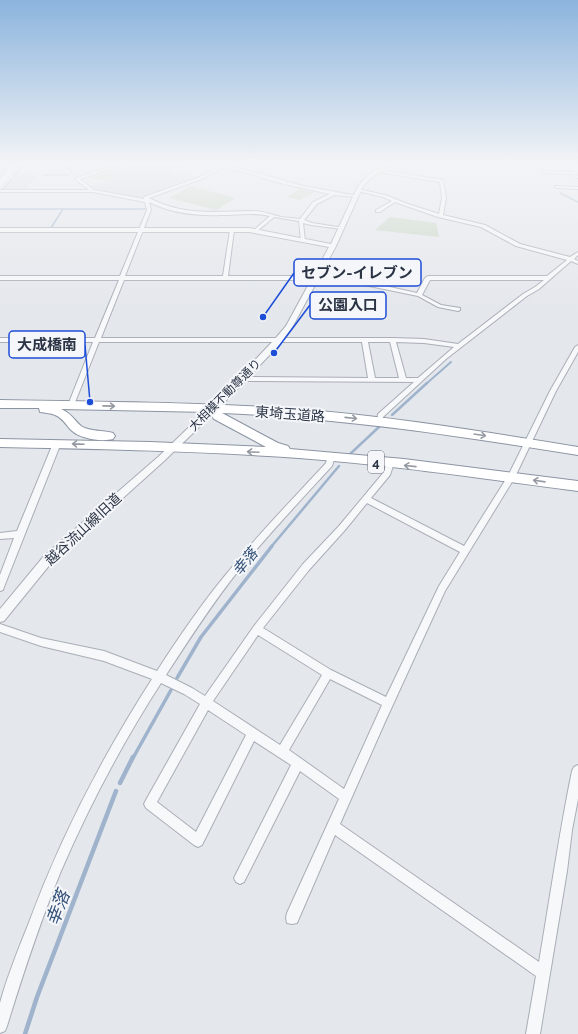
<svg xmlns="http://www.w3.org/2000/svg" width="578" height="1034" viewBox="0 0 578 1034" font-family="Raleway,'Noto Sans JP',sans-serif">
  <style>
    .built { fill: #d2d6de }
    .green { fill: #c9d6c5 }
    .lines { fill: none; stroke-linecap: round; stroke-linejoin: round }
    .stream-far4 { stroke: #9fb4cc; stroke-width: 1.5 }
    .stream-far3 { stroke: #9fb4cc; stroke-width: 2 }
    .stream-far2 { stroke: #9fb4cc; stroke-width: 2.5 }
    .stream-far1 { stroke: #9fb4cc; stroke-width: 3.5 }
    .stream { stroke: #9fb4cc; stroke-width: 4.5 }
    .minor-casing { stroke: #a9aeb7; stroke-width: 2 }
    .tertiary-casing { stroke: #a9aeb7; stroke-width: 2 }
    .primary-casing { stroke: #a3abb8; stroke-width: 1 }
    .trunk-casing { stroke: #8b94a3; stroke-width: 2 }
    .minor { fill: #f7f8fa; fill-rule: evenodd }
    .tertiary { fill: #f7f8fa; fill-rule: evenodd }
    .primary { fill: #fff; fill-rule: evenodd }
    .trunk { fill: #fff; fill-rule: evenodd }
    .oneway { stroke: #959aa2 }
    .labels { text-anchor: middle; stroke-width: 4; stroke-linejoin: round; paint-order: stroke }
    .far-street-label { font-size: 12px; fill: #2b3445; stroke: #f4f6f9 }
    .shield { fill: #f4f6f9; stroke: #676e7b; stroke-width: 1 }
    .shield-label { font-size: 13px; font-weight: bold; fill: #2b3445 }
    .street-label { font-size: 14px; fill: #2b3445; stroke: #f4f6f9 }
    .water-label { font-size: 15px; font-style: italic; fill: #34527a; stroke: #f4f6f9 }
    .near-water-label { font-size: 18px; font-style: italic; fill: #34527a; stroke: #f4f6f9 }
    .leader { fill: none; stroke: #1d4ed8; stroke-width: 1.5 }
    .callout-dot { fill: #1d4ed8; stroke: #f4f6f9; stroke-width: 1.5 }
    .callout { fill: #f4f6f9; stroke: #1d4ed8; stroke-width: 1.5 }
    .callout-label { font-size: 15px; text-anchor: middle; font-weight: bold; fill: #2b3445 }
  </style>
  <rect width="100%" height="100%" fill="#e4e7ec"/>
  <g class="built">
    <path d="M121 163H193L171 173 178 176 184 173 195 178 139 198 92 190 88 187 117 177 104 171 122 165Z"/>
    <path d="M16 175H37L26 190H4Z"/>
  </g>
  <g class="green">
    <path d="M104 171 117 176 106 180 101 179 97 180 87 177Z"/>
    <path d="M190 186 236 198 216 210 169 198Z"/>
    <path d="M300 189 314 192 307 197H304L300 200 287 197Z"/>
    <path d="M390 217 436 223 439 237 375 230Z"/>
  </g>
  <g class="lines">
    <g class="stream-far4">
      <path d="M64 165 73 174"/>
      <path d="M43 175H68"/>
      <path d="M14 177 25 163"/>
      <path d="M3 189 12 179"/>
      <path d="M560 193 578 202"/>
      <path d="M0 209H145"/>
      <path d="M51 228 63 209"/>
    </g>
    <path class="stream-far3" d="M426 384 451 362"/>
    <g class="stream-far2">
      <path d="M392 415 427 383"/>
      <path d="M349 455 380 426"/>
      <path d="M271 547 339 466"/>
    </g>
    <g class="stream-far1">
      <path d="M177 678 201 637 272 546"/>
      <path d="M133 758 171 690"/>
    </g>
    <g class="stream">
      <path d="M120 783 133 757"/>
      <path d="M25 1034 37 997 116 791"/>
    </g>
    <defs>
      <g id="minor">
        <path d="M114 163H119L120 165 80 179 94 190 144 199V197L197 178 222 166 214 163H221L303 186 358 196 356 197 334 195 317 204 304 220 312 223 344 228 342 229 311 225 303 223 305 241 303 242 301 241 299 221 274 217 256 232H254V230L270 216C254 212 238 215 221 215 197 216 171 213 149 202L151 210 125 276H223L230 230 232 229 234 230 228 276H340L417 293 425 278 428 276H547L567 260 516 246 481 227 438 217 395 202 380 212H376V210L392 201 383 197 358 191V189L385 195 408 204 439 214 442 198 440 182 378 172 379 170 443 180 446 198 443 215 485 225 520 244 570 257 578 252V255L574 259 578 261V264L571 261 539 289 527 296 446 359 383 417 382 423H378L377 421 378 414 414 382 243 381 240 379 243 377 368 378 362 342H99L74 405 71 407 68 405 93 342H0V338H95L119 280H0V276H120L147 210 145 202 93 192H0V190H89L76 180V178L115 165ZM226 167 284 184 330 194 313 202 300 219C294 218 287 218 281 217 272 215 264 211 254 211 216 211 185 217 149 198L199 180ZM124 280H340L418 296 438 307 458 311 460 310V308L441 305 422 295 430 280H544L535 287 523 294 458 344 424 339 393 338H101ZM368 342H390L399 378H375ZM396 342 424 343 454 347 418 378H406Z"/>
        <path d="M367 163H375L387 167 385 168Z"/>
        <path d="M543 171 573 172 578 176V178H575L572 174 542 173Z"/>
        <path d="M0 173H2L3 174 0 175Z"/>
        <path d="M555 186 578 187V189L556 188Z"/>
        <path d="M578 345V352L556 391 515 477 445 591 385 722 340 824 539 962C550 898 559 834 572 771L574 767 578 765V799L572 830 567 871 540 1034H526L536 976 335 835 297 923 292 924 287 923 286 918 287 913 339 799 300 771 244 882 240 884 236 882 234 878 236 874 291 765 254 741 202 845 198 847 194 845 146 808 144 804 146 800 200 704 184 694 161 683C123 742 89 806 61 871 40 922 23 974 7 1026L5 1031 0 1033C0 1024 0 1012 0 1003 7 977 18 950 28 925 60 838 102 757 152 679L104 661 41 646 0 632V624L41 638 104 651 157 671C179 637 202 603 228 572 258 534 293 499 326 463L328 455H334L335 457 332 466C299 502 266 537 235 575 210 607 188 641 166 675L192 688 205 696 254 626 303 564 339 526 384 472 387 461 390 460 394 463 390 475 371 498 464 546 508 476 550 391 575 347ZM367 503 460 552 439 586 386 697 331 670 263 628 309 570 345 530ZM258 635 322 675 280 745 213 701ZM330 679 382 705 344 789 289 750ZM208 710 246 735 196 832 157 802Z"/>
        <path d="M54 441H60L61 443 4 587 3 590 0 591V575L14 538 0 539V533L17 531Z"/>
      </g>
      <path id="tertiary" d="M386 163H392L371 178 363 186 336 246 293 326 281 343 217 410 164 461 52 562 4 621 0 622V609L44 556 158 457 211 406 275 339 286 326 329 247 249 232H0V228H249L331 244 358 186 367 176Z"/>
      <path id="primary" d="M13 163H20L2 185 0 186V180Z"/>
      <path id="trunk" d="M0 400C107 402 214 402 320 411 407 419 492 433 578 447V455C460 436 342 418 222 413L278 443 288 446 290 449 404 459 578 481V491C485 479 392 465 299 458 199 451 100 449 0 447V439L150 442 266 447 214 419 209 412 61 409C71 413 74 420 81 426 91 432 103 430 113 433L115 436 113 439C102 442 80 439 71 430 66 425 63 418 55 415 51 413 45 413 40 412L39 408H0Z"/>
    </defs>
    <use href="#minor" class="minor-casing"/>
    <use href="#tertiary" class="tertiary-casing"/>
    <use href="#primary" class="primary-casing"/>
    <use href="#trunk" class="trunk-casing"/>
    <use href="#minor" class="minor"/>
    <use href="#tertiary" class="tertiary"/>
    <use href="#primary" class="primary"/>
    <use href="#trunk" class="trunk"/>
  </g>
  <defs><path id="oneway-shaft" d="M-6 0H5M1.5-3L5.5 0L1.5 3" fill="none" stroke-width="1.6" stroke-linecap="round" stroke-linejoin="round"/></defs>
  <g class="oneway">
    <use href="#oneway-shaft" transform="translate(109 406) rotate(1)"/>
    <use href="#oneway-shaft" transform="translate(351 418) rotate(6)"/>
    <use href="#oneway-shaft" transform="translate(480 435) rotate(9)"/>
    <use href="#oneway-shaft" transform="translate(78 444) rotate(-178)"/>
    <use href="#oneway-shaft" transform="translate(253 452) rotate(-177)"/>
    <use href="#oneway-shaft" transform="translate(410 466) rotate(-174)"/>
    <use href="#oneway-shaft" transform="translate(539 481) rotate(-172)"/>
  </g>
  <linearGradient id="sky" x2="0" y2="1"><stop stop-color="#8bb4dd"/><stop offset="0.53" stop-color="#f3f4f6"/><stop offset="1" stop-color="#f3f4f6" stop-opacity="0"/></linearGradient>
  <rect width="578" height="308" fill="url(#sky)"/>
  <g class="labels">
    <g class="far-street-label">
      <text transform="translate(225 395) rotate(-45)" y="4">大相模不動尊通り</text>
    </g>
    <rect class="shield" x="368" y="451" width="16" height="22" rx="3"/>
    <g class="shield-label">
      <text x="376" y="467">4</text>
    </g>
    <g class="street-label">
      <text transform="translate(290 414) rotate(4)" y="5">東埼玉道路</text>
      <text transform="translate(83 529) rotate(-43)" y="5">越谷流山線旧道</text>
    </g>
    <g class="water-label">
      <text transform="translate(245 562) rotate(-51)" y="5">幸落</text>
    </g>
    <g class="near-water-label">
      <text transform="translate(58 908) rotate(-69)" y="6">幸落</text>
    </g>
  </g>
  <path class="leader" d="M263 317L294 273M274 353L310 305M90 402L85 345"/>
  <g class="callout-dot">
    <circle cx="263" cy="317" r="4"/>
    <circle cx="274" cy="353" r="4"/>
    <circle cx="90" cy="402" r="4"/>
  </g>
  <g class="callout">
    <rect x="294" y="259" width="127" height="27" rx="4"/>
    <rect x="310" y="292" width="76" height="27" rx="4"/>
    <rect x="9" y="331" width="76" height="27" rx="4"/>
  </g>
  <g class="callout-label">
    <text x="357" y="278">セブン-イレブン</text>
    <text x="348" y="310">公園入口</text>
    <text x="47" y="350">大成橋南</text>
  </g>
</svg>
